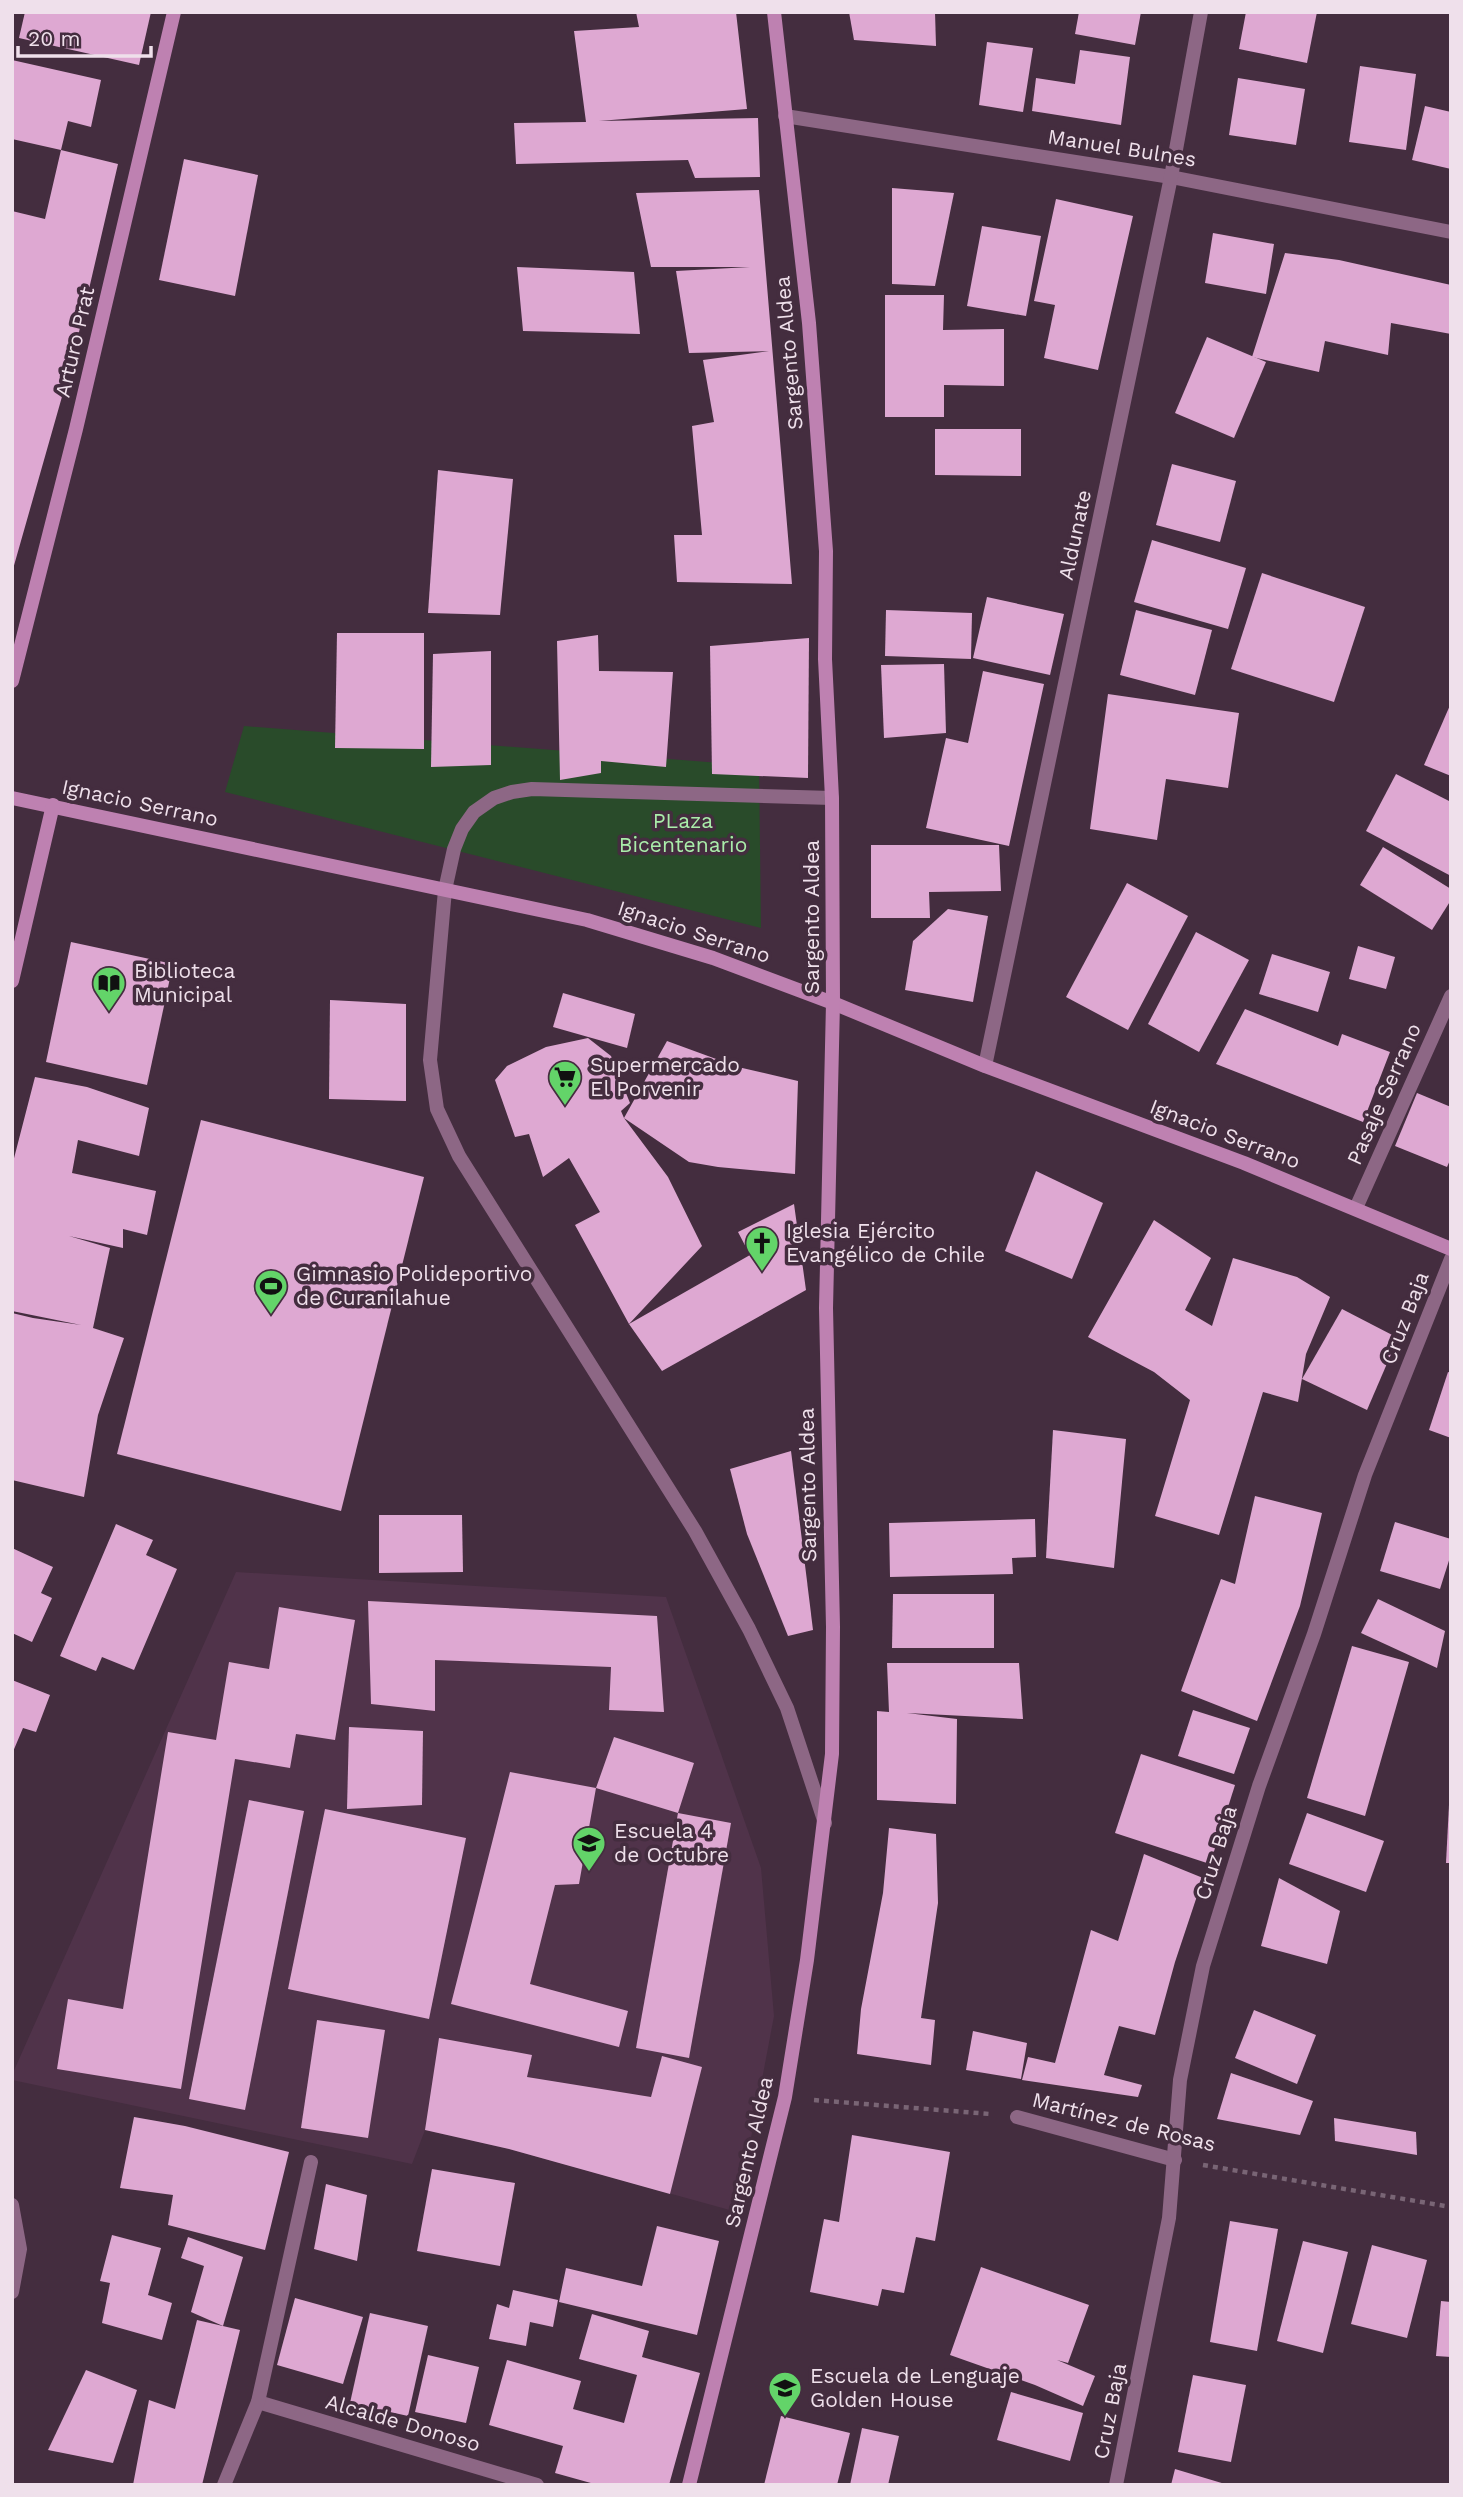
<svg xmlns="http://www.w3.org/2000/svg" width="1463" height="2497" viewBox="0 0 1463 2497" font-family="'Work Sans',sans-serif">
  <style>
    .built { fill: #50334a }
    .green { fill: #294b2a }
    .building { fill: #dea8d2 }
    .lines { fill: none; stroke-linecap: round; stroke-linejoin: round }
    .path { stroke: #796575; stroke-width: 4.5; stroke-dasharray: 5 5; stroke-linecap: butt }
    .street { stroke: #8d6785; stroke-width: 14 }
    .secondary { stroke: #be81b1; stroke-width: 14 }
    .labels { text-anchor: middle; stroke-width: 7; stroke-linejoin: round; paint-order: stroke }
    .street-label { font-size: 21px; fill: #efe0eb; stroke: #442d3f }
    .park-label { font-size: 21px; fill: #aaedaa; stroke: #442d3f }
    .poi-label { font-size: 21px; fill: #efe0eb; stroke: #442d3f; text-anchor: start }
  </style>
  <rect width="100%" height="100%" fill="#442d3f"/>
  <path class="built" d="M236 1572 666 1597 761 1868 774 2016 737 2212 509 2149 425 2130 412 2164 12 2080V2075Z"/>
  <path class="green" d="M244 726 759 766 761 928 225 792Z"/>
  <g class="building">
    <path d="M25 12H151L139 65 19 38Z"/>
    <path d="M636 12H736L747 109 599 121 758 118 760 177 695 178 688 160 516 164 514 123 586 122 574 31 639 27Z"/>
    <path d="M849 12H935L936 46 854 40Z"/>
    <path d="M1079 12H1141L1135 45 1075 34Z"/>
    <path d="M1246 12H1317L1307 63 1239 49Z"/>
    <path d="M987 42 1033 48 1023 112 979 105Z"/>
    <path d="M1080 50 1130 57 1121 125 1032 111 1036 78 1075 84Z"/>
    <path d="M12 60 101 80 91 127 68 121 61 150 12 139Z"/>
    <path d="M1360 66 1416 74 1406 150 1349 142Z"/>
    <path d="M1238 78 1305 89 1296 145 1229 135Z"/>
    <path d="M1425 106 1451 112V169L1412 160Z"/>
    <path d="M61 150 118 164 73 358 13 569 12 211 45 219Z"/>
    <path d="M184 159 258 175 235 296 159 280Z"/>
    <path d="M892 188 954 193 935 286 892 284Z"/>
    <path d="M759 190 792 584 677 582 674 535H702L692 426 714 422 703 360 769 351 689 353 676 271 750 267H651L636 193Z"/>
    <path d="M1056 199 1133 216 1098 370 1044 358 1055 305 1034 301Z"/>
    <path d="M982 226 1041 236 1026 316 967 306Z"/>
    <path d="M1213 233 1274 244 1266 294 1205 283Z"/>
    <path d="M1285 253 1339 260 1451 285V334L1391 323 1388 355 1325 341 1319 372 1252 357Z"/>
    <path d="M517 267 634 272 640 334 523 331Z"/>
    <path d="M885 295H944L943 330 1004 329V386L944 385V417H885Z"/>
    <path d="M1207 337 1266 362 1234 438 1175 413Z"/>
    <path d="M935 429H1021V476L935 475Z"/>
    <path d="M1172 464 1236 481 1220 542 1156 525Z"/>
    <path d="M438 470 513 479 500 615 428 613Z"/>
    <path d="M1152 540 1246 568 1228 629 1134 602Z"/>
    <path d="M1262 573 1365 607 1334 702 1231 669Z"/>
    <path d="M987 597 1064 614 1050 675 973 658Z"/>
    <path d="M886 610 972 613 971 659 885 656Z"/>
    <path d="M1136 610 1212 630 1195 695 1120 675Z"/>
    <path d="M337 633H424V749L335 748Z"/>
    <path d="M598 635 599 671 673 672 666 767 601 761V773L560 780 557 641Z"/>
    <path d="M809 638 808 778 712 774 710 646Z"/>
    <path d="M491 651V765L431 767 433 654Z"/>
    <path d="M944 664 946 733 884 738 881 665Z"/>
    <path d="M983 671 1044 684 1009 846 926 828 946 738 968 743Z"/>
    <path d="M1108 694 1239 713 1228 788 1166 779 1157 840 1090 829Z"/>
    <path d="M1451 703V776L1424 765Z"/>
    <path d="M1396 774 1451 802V876L1366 831Z"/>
    <path d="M871 845H999L1001 891 929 892 930 918H871Z"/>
    <path d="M1383 847 1451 889V900L1432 930 1360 885Z"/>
    <path d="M1127 883 1188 916 1128 1030 1066 997Z"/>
    <path d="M948 909 988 916 973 1002 905 990 913 941Z"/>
    <path d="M1196 932 1249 960 1199 1052 1148 1024Z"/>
    <path d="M71 942 173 964 147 1085 46 1062Z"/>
    <path d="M1358 946 1395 957 1386 989 1349 979Z"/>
    <path d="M1272 954 1330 972 1318 1012 1259 994Z"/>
    <path d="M563 993 635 1014 627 1048 553 1027Z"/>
    <path d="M330 1000 406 1004V1101L329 1099Z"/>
    <path d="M1245 1009 1338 1046 1342 1034 1390 1052 1363 1122 1216 1064Z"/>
    <path d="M588 1038 611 1056 630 1103 621 1111 624 1118 667 1041 738 1067 798 1081 795 1174 718 1167 689 1162 624 1118 668 1177 702 1246 629 1324 575 1225 600 1212 569 1158 543 1177 529 1134 515 1137 495 1080 507 1066 546 1047Z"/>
    <path d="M35 1077 87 1087 149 1108 139 1156 78 1140 72 1173 156 1191 147 1235 123 1229V1248L69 1236 110 1248 93 1328 124 1338 98 1415 84 1497 12 1480V1313L33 1318 81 1325 12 1311V1166Z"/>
    <path d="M1417 1093 1451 1107V1158L1447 1167 1395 1146Z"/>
    <path d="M201 1120 424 1177 341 1511 117 1454Z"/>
    <path d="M1036 1171 1103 1203 1072 1279 1005 1251Z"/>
    <path d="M794 1204 806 1290 662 1371 629 1324 750 1255 738 1232Z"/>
    <path d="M1154 1220 1211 1258 1185 1310 1212 1326 1233 1258 1297 1277 1330 1297 1306 1354 1298 1402 1263 1392 1219 1535 1155 1516 1190 1400 1154 1372 1088 1337Z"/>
    <path d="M1342 1309 1398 1338 1367 1410 1302 1379Z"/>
    <path d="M1448 1372 1451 1373V1438L1429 1430Z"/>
    <path d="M1053 1430 1126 1439 1114 1568 1046 1558Z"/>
    <path d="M791 1451 813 1630 788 1636 747 1534 730 1469Z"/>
    <path d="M1255 1496 1322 1513 1300 1606 1257 1721 1181 1691 1221 1579 1235 1584Z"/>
    <path d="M379 1515H462L463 1572 379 1573Z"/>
    <path d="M1035 1519 1036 1557 1012 1558 1013 1574 890 1577 889 1523Z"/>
    <path d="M1395 1522 1451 1539V1554L1440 1589 1380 1571Z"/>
    <path d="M116 1524 153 1540 146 1555 177 1569 134 1670 102 1657 96 1671 60 1656Z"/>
    <path d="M12 1548 53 1567 41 1593 52 1598 32 1642 12 1633Z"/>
    <path d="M893 1594H994V1648H892Z"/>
    <path d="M1378 1599 1445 1631 1437 1668 1361 1633Z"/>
    <path d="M368 1601 657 1616 664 1712 609 1710 611 1667 435 1660V1711L371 1704Z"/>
    <path d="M279 1607 355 1620 335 1740 296 1734 290 1768 235 1759 181 2089 57 2069 68 1999 123 2009 168 1732 216 1740 229 1662 269 1669Z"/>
    <path d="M1352 1646 1409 1662 1365 1816 1307 1798Z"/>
    <path d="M887 1663H1019L1023 1719 907 1713 957 1719 956 1804 877 1800V1711L889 1712Z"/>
    <path d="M12 1680 50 1695 36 1732 23 1728 12 1754Z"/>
    <path d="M1193 1710 1250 1728 1234 1774 1178 1756Z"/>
    <path d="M349 1727 423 1731 422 1805 347 1809Z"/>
    <path d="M614 1737 694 1763 678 1813 596 1788 579 1884 555 1885 530 1984 628 2011 619 2047 451 2004 510 1772 596 1788Z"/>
    <path d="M1141 1754 1235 1785 1210 1864 1115 1833Z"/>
    <path d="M249 1800 304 1811 245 2110 189 2099Z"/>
    <path d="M1449 1805H1451V1863H1446Z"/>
    <path d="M325 1809 466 1838 429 2019 288 1989Z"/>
    <path d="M678 1813 731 1823 689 2058 636 2048Z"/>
    <path d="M1307 1813 1384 1841 1366 1892 1289 1864Z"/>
    <path d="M889 1828 936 1834 938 1903 921 2018 935 2020 931 2065 857 2054 861 2009 883 1893Z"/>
    <path d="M1144 1854 1203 1878 1175 1962 1155 2035 1119 2026 1104 2075 1142 2085 1138 2097 1022 2080 1028 2057 1055 2063 1091 1930 1118 1941Z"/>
    <path d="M1279 1878 1340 1911 1327 1964 1261 1946Z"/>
    <path d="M1254 2010 1316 2035 1297 2084 1235 2058Z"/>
    <path d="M317 2020 385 2030 368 2138 301 2128Z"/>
    <path d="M973 2031 1027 2043 1021 2079 966 2070Z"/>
    <path d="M439 2038 532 2055 527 2077 651 2097 662 2056 702 2067 670 2194 509 2149 425 2130Z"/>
    <path d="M1231 2073 1313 2101 1300 2135 1217 2119Z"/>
    <path d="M134 2117 185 2126 289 2152 265 2250 168 2225 173 2195 120 2188Z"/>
    <path d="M1334 2118 1416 2132 1417 2155 1335 2141Z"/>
    <path d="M852 2135 950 2152 935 2241 916 2237 904 2293 882 2289 878 2306 810 2292 824 2219 839 2222Z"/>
    <path d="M432 2169 515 2183 500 2266 417 2251Z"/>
    <path d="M326 2184 367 2195 357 2261 314 2249Z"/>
    <path d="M1230 2221 1278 2229 1257 2351 1210 2342Z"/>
    <path d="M657 2226 719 2241 697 2335 559 2302 566 2268 642 2286Z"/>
    <path d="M112 2235 161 2248 148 2295 172 2303 162 2340 102 2323 110 2283 100 2281Z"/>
    <path d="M188 2237 243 2257 223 2326 191 2312 204 2266 181 2258Z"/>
    <path d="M1303 2241 1348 2252 1323 2353 1277 2341Z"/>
    <path d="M1372 2245 1427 2260 1407 2338 1351 2324Z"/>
    <path d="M981 2267 1089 2305 1068 2363 1057 2360 1095 2376 1083 2406 1035 2385 950 2355Z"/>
    <path d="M513 2290 558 2300 553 2327 530 2322 526 2346 489 2339 497 2304 509 2308Z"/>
    <path d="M295 2298 363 2317 343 2384 277 2365Z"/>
    <path d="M1441 2301 1451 2302V2357L1436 2356Z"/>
    <path d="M370 2313 428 2326 408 2416 350 2403Z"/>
    <path d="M592 2314 649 2331 642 2357 700 2373 669 2485H598L555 2473 563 2446 489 2425 507 2360 581 2381 573 2409 624 2423 637 2375 579 2359Z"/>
    <path d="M197 2320 240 2330 202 2485H133L149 2400 175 2409Z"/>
    <path d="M428 2355 479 2367 466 2423 415 2412Z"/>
    <path d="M86 2370 137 2390 113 2463 48 2450Z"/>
    <path d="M1193 2375 1246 2385 1231 2462 1178 2452Z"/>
    <path d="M1011 2392 1083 2413 1070 2461 997 2440Z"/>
    <path d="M781 2416 850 2433 837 2485H764Z"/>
    <path d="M862 2428 899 2436 888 2485H850Z"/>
    <path d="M1175 2469 1225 2484V2485H1171Z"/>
  </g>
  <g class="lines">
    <g class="path">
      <path d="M814 2100 990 2114"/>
      <path d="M1203 2165 1451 2207"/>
    </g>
    <g class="street">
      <path d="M785 116 1171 177 1451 232"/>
      <path d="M985 1066 1171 177 1201 12"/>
      <path d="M1356 1208 1451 996"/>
      <path d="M825 1823 787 1708 749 1629 695 1531 459 1156 437 1109 430 1060 445 890 454 849 462 829 474 812 494 798 512 792 532 789 832 798"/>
      <path d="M1017 2117 1175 2160"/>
      <path d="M12 2205 20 2249 12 2292"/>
      <path d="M258 2402 537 2485"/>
      <path d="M224 2485 258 2402 311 2162"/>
      <path d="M1116 2485 1169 2218 1180 2080 1203 1966 1259 1786 1314 1634 1365 1475 1451 1259"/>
    </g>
    <g class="secondary">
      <path d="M12 681 76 429 174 12"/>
      <path d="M12 798 587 920 713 958 833 1003 985 1066 1244 1163 1451 1249"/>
      <path d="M12 981 53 805"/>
      <path d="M689 2485 785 2097 807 1960 832 1754 833 1627 826 1308 833 1003 832 798 825 659 826 551 809 323 774 12"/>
    </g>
  </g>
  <defs>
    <symbol id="library-pin" viewBox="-11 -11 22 30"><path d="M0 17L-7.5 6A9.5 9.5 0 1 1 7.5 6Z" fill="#63d469" stroke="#442d3f"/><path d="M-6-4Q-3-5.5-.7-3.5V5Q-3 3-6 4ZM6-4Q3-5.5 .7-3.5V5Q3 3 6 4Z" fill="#111"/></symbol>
    <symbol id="supermarket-pin" viewBox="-11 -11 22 30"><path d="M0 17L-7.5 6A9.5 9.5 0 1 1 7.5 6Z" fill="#63d469" stroke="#442d3f"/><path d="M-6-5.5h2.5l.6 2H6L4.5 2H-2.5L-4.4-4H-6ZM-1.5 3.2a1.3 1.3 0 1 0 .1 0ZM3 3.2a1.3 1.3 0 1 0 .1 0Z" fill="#111"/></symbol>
    <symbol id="church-pin" viewBox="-11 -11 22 30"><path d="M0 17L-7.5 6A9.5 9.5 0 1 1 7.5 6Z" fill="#63d469" stroke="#442d3f"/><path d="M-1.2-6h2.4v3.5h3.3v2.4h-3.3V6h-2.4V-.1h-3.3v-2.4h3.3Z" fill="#111"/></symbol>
    <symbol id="stadium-pin" viewBox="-11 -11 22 30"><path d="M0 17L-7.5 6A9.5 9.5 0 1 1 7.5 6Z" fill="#63d469" stroke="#442d3f"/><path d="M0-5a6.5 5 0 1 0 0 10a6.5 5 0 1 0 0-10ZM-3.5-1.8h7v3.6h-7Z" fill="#111"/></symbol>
    <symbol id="school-pin" viewBox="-11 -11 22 30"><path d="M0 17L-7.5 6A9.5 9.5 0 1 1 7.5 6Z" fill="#63d469" stroke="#442d3f"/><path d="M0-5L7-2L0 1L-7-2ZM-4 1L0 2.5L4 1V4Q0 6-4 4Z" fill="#111"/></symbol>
  </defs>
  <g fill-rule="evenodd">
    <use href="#library-pin" x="90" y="964" width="38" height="52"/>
    <use href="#supermarket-pin" x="546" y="1058" width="38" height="52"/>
    <use href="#church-pin" x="743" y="1224" width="38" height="52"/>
    <use href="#stadium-pin" x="252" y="1267" width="38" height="52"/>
    <use href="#school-pin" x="570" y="1824" width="38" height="52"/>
    <use href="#school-pin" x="766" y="2369" width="38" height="52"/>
  </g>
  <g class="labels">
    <g class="street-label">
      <text transform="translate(1122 148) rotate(9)" y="7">Manuel Bulnes</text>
      <text transform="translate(75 342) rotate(-77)" y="7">Arturo Prat</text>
      <text transform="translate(789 353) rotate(-95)" y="7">Sargento Aldea</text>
      <text transform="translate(1075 535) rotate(-78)" y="7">Aldunate</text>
      <text transform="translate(140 803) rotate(12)" y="7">Ignacio Serrano</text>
      <text transform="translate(812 917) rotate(-90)" y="7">Sargento Aldea</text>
      <text transform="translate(694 932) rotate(18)" y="7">Ignacio Serrano</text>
      <text transform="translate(1384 1094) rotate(-66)" y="7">Pasaje Serrano</text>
      <text transform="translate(1225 1134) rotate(21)" y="7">Ignacio Serrano</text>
      <text transform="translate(1405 1318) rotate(-69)" y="7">Cruz Baja</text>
      <text transform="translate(808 1485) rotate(-91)" y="7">Sargento Aldea</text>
      <text transform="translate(1216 1853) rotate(-73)" y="7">Cruz Baja</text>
      <text transform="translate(1124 2122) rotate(14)" y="7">Martínez de Rosas</text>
      <text transform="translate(749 2152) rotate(-77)" y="7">Sargento Aldea</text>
      <text transform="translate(1110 2411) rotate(-79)" y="7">Cruz Baja</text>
      <text transform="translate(403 2423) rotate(16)" y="7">Alcalde Donoso</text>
    </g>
    <g class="park-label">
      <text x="683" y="828">PLaza<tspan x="683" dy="24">Bicentenario</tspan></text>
    </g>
    <g class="poi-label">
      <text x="134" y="978">Biblioteca<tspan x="134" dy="24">Municipal</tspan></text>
      <text x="590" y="1072">Supermercado<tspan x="590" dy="24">El Porvenir</tspan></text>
      <text x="786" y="1238">Iglesia Ejército<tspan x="786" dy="24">Evangélico de Chile</tspan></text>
      <text x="296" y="1281">Gimnasio Polideportivo<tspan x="296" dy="24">de Curanilahue</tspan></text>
      <text x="614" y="1838">Escuela 4<tspan x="614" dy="24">de Octubre</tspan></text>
      <text x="810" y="2383">Escuela de Lenguaje<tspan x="810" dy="24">Golden House</tspan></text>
    </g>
  </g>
  <rect width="1463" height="2497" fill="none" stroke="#efe0eb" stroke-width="28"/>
  <path d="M18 46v10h133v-10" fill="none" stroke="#efe0eb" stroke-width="3.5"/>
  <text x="28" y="46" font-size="21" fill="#efe0eb" stroke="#442d3f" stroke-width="5" paint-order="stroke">20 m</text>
</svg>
